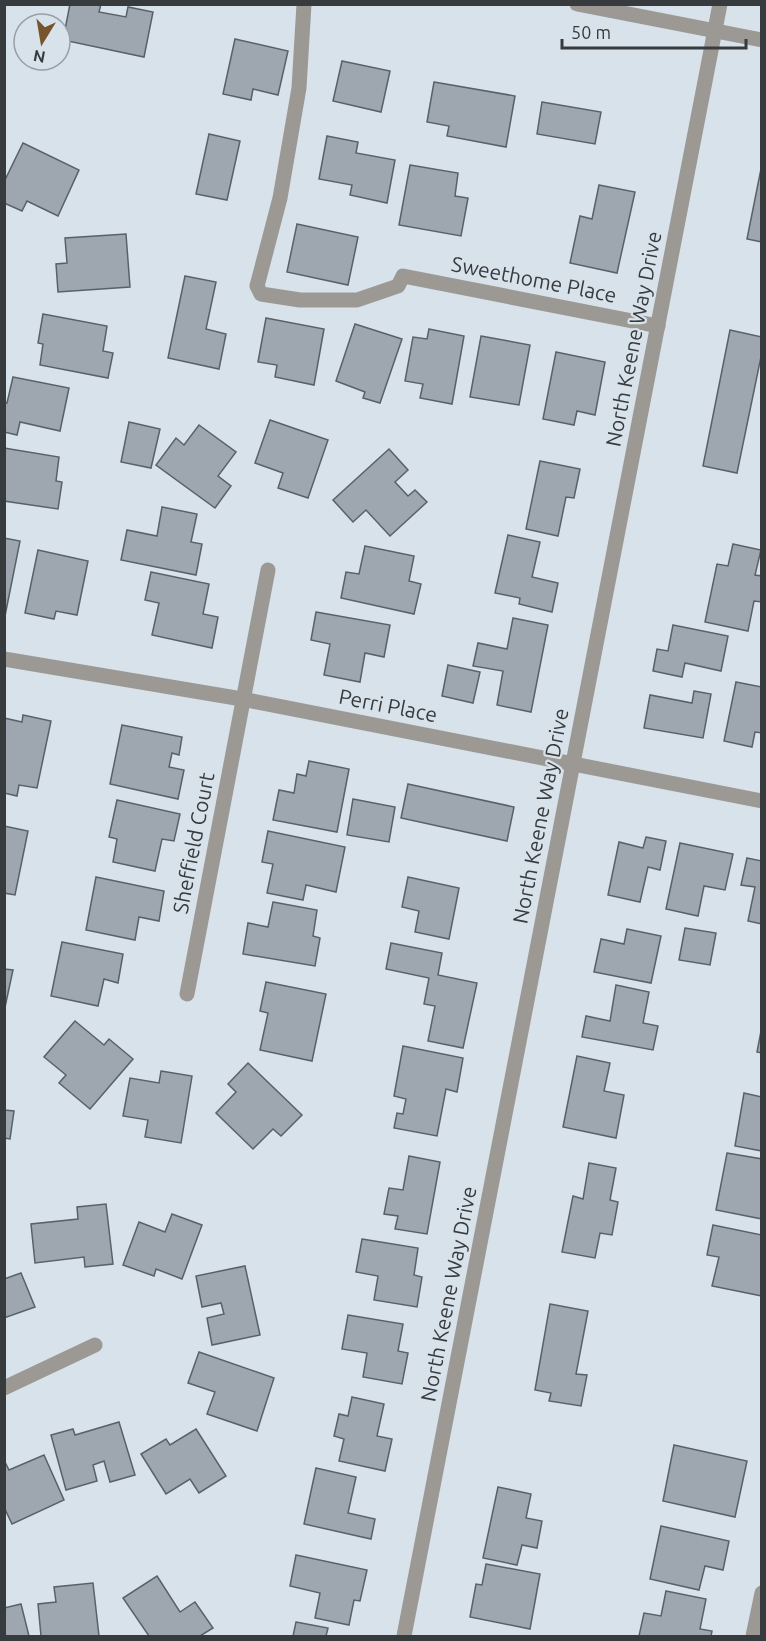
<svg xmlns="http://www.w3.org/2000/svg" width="766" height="1641" viewBox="0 0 766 1641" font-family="Ubuntu,sans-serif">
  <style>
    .building { fill: #9ea7af; stroke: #596168; stroke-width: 1.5 }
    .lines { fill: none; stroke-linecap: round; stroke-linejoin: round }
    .minor { stroke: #9c9995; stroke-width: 15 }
    .labels { text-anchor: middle; stroke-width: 4.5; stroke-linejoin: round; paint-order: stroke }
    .street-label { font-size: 21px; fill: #373b3e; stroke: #d8e2eb }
  </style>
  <rect width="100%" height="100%" fill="#d8e2eb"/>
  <g class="building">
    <path d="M70 4H101L99 12 126 17 128 7 153 12 144 57 63 40Z"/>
    <path d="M235 39 288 51 278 95 253 89 251 100 223 94Z"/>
    <path d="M342 61 390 71 381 112 333 101Z"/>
    <path d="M434 82 515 96 506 147 447 136 449 126 427 122Z"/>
    <path d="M542 102 601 112 595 144 537 134Z"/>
    <path d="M209 134 240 141 227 200 196 194Z"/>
    <path d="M327 136 358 142 356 153 395 160 387 203 350 195 352 185 319 179Z"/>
    <path d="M23 143 79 170 58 216 27 201 22 211 4 203V182Z"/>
    <path d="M762 164V242L747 239Z"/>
    <path d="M410 165 458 173 455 196 468 198 461 236 399 225Z"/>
    <path d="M599 185 635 192 617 273 570 263 580 216 592 219Z"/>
    <path d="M297 224 358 237 348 285 287 272Z"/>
    <path d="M126 234 130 287 58 292 56 264 67 263 65 238Z"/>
    <path d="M185 276 216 282 206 329 226 334 219 369 168 358Z"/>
    <path d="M43 314 107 326 103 351 113 353 108 378 40 365 43 344 38 343Z"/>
    <path d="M266 318 324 329 314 385 275 377 277 365 258 362Z"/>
    <path d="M355 324 402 339 380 403 363 398 365 392 336 381Z"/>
    <path d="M429 329 464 336 452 404 420 398 423 384 405 381 413 337 427 339Z"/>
    <path d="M730 330 762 337V352L737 473 703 466Z"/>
    <path d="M481 336 530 345 519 405 470 397Z"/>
    <path d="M556 352 605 362 595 415 577 411 574 425 543 419Z"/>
    <path d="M13 377 69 388 60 431 20 422 17 435 4 432V403H7Z"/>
    <path d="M270 420 328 440 308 498 278 488 283 473 255 463Z"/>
    <path d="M129 422 160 429 151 468 121 462Z"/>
    <path d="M199 425 236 452 218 476 231 486 215 508 156 465 176 438 184 445Z"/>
    <path d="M4 448 59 457 56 481 62 482 58 509 4 501Z"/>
    <path d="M389 449 408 470 395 482 408 496 415 490 427 502 390 536 366 510 353 522 333 500Z"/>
    <path d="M540 461 580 469 574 498 566 497 558 536 526 529Z"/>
    <path d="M162 507 197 514 191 542 202 544 196 575 121 560 127 530 157 536Z"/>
    <path d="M508 535 540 542 532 577 558 583 552 612 519 604 520 598 495 593Z"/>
    <path d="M4 538 20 541 5 616H4Z"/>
    <path d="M733 544 761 550 755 575 762 576V602L754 601 748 631 705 622 717 564 728 566Z"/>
    <path d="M365 546 414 556 409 581 421 584 414 614 341 598 346 572 359 574Z"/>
    <path d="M38 550 88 561 77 615 56 611 54 619 25 613Z"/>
    <path d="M151 572 209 584 203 614 218 617 212 648 152 635 159 603 145 600Z"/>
    <path d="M316 612 390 625 384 657 365 653 360 682 324 675 330 644 311 640Z"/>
    <path d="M513 618 548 625 531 712 497 705 503 671 473 666 478 643 507 649Z"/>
    <path d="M673 625 728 636 721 671 685 663 682 677 653 671 657 649 668 651Z"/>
    <path d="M448 665 480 672 473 703 442 696Z"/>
    <path d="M736 682 762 687V733L755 732 752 747 724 741Z"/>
    <path d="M694 691 711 694 703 738 644 728 650 695 692 703Z"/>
    <path d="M23 715 51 721 37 788 19 785 17 796 4 793V718L22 722Z"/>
    <path d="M122 725 182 737 179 755 172 753 169 767 184 770 178 799 110 784Z"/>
    <path d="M309 761 349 769 337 832 273 820 279 790 294 793 297 774 306 776Z"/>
    <path d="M408 784 514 807 507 841 401 818Z"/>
    <path d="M353 799 395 807 389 842 347 835Z"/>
    <path d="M117 800 180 814 174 841 162 839 155 871 113 862 117 839 109 837Z"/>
    <path d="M4 826 28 831 15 895 4 893Z"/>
    <path d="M268 831 345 847 336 892 306 885 303 900 267 893 273 864 262 862Z"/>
    <path d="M646 837 666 841 660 870 648 867 640 902 608 895 619 842 643 848Z"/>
    <path d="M680 843 733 854 725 890 704 886 698 916 666 909Z"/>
    <path d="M747 858 762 861V924L748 921 755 887 741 885Z"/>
    <path d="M96 877 164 891 159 921 139 917 135 940 86 930Z"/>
    <path d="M408 877 459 888 449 939 415 932 419 911 402 907Z"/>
    <path d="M273 902 317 910 313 936 320 938 315 966 243 954 248 923 268 927Z"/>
    <path d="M685 928 716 933 710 965 679 960Z"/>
    <path d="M627 929 661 936 651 983 594 972 601 939 624 944Z"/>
    <path d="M62 942 123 954 118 983 104 979 98 1006 51 996Z"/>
    <path d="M391 943 442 953 438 975 477 983 463 1048 428 1041 435 1006 424 1004 429 978 386 969Z"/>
    <path d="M4 969 13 970 4 1012Z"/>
    <path d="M266 982 326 994 312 1061 260 1050 268 1013 260 1011Z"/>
    <path d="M616 985 649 992 643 1023 658 1026 653 1050 582 1037 586 1016 610 1021Z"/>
    <path d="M75 1021 104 1045 109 1039 133 1059 90 1109 59 1083 66 1075 44 1057Z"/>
    <path d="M762 1026V1053L757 1052Z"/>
    <path d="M403 1046 463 1058 457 1092 446 1089 437 1136 394 1128 397 1113 403 1114 406 1099 394 1096Z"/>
    <path d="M577 1056 610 1063 604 1091 624 1095 616 1138 563 1127Z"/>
    <path d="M248 1063 302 1115 281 1136 273 1129 253 1149 216 1113 236 1092 228 1084Z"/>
    <path d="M161 1071 192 1076 181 1143 145 1137 148 1120 123 1116 130 1078 159 1083Z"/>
    <path d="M744 1093 762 1097V1151L735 1146Z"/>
    <path d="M4 1110 14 1111 10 1139 4 1138Z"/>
    <path d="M727 1153 762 1159V1219L716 1210Z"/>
    <path d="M409 1156 440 1162 427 1234 395 1229 398 1216 384 1214 389 1188 403 1190Z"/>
    <path d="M589 1163 616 1168 610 1200 618 1202 612 1235 600 1233 595 1258 562 1252 573 1196 583 1199Z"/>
    <path d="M106 1204 113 1264 85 1267 84 1257 35 1263 31 1224 78 1219 77 1207Z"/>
    <path d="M172 1214 202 1225 182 1279 156 1269 154 1276 123 1265 139 1222 165 1232Z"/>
    <path d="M713 1225 762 1235V1296L712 1286 719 1257 707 1255Z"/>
    <path d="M362 1239 418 1248 414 1275 422 1277 417 1307 374 1300 378 1276 356 1272Z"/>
    <path d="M245 1266 260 1335 212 1345 207 1318 224 1314 221 1303 202 1307 196 1276Z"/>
    <path d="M21 1273 35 1307 4 1318V1279Z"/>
    <path d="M550 1304 588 1311 576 1374 587 1375 581 1406 549 1401 551 1393 535 1390Z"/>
    <path d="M348 1315 403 1324 398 1351 408 1353 402 1384 363 1377 367 1353 342 1349Z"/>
    <path d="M199 1352 274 1378 257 1431 207 1414 215 1392 188 1383Z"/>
    <path d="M352 1397 384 1404 377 1436 392 1439 385 1471 339 1461 344 1439 334 1436 339 1414 348 1416Z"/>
    <path d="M119 1422 135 1475 110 1482 104 1461 93 1465 97 1481 66 1490 51 1435 73 1429 75 1435Z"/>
    <path d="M196 1429 226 1476 199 1493 190 1479 166 1494 141 1454 166 1439 170 1445Z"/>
    <path d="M674 1445 747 1461 735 1517 663 1501Z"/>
    <path d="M44 1455 64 1500 12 1524 4 1507V1460L9 1470Z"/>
    <path d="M316 1468 356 1477 348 1513 375 1519 371 1539 304 1524Z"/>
    <path d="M498 1487 531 1494 526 1518 542 1521 537 1548 522 1545 517 1565 483 1558Z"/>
    <path d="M661 1526 729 1541 723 1570 705 1566 699 1590 650 1579Z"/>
    <path d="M296 1555 367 1570 360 1601 354 1600 349 1625 315 1618 320 1593 290 1586Z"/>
    <path d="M486 1564 540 1574 530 1629 470 1617 476 1584 482 1585Z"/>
    <path d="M157 1576 180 1612 195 1602 213 1628 200 1636H149L123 1598Z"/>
    <path d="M93 1583 99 1636H41L38 1604 56 1602 54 1587Z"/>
    <path d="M666 1591 706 1599 700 1629 712 1631 711 1636H639L644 1613 661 1616Z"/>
    <path d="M21 1604 29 1636H4V1608Z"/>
    <path d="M296 1622 328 1628 326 1636H293Z"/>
  </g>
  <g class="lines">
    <g class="minor">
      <path d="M304 4 299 88 280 198 257 286 261 294 300 300H357L398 286 403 276 658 326"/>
      <path d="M577 4 762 40"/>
      <path d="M4 659 242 699 762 801"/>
      <path d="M187 994 268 570"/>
      <path d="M4 1388 95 1345"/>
      <path d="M404 1636 720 4"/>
      <path d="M753 1636 762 1593"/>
    </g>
  </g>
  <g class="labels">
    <g class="street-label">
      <text transform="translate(534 280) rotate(11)" y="7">Sweethome Place</text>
      <text transform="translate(634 339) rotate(-79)" y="7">North Keene Way Drive</text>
      <text transform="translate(388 706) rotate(11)" y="7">Perri Place</text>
      <text transform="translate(541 816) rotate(-79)" y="7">North Keene Way Drive</text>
      <text transform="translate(194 843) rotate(-79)" y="7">Sheffield Court</text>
      <text transform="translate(449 1294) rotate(-79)" y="7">North Keene Way Drive</text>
    </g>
  </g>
  <rect width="766" height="1641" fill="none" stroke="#373b3e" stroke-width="12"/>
  <g transform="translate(42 42) rotate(191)"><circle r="28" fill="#d8e2eb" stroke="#989fa6" stroke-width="1.5"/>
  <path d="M0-4.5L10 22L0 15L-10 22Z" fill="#76542c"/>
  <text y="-9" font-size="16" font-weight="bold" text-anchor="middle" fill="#373b3e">N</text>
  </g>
  <path d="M562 39v9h184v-9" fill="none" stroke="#373b3e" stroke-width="3"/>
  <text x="571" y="39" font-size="18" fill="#373b3e" stroke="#d8e2eb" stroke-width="4.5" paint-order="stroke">50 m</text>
</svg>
